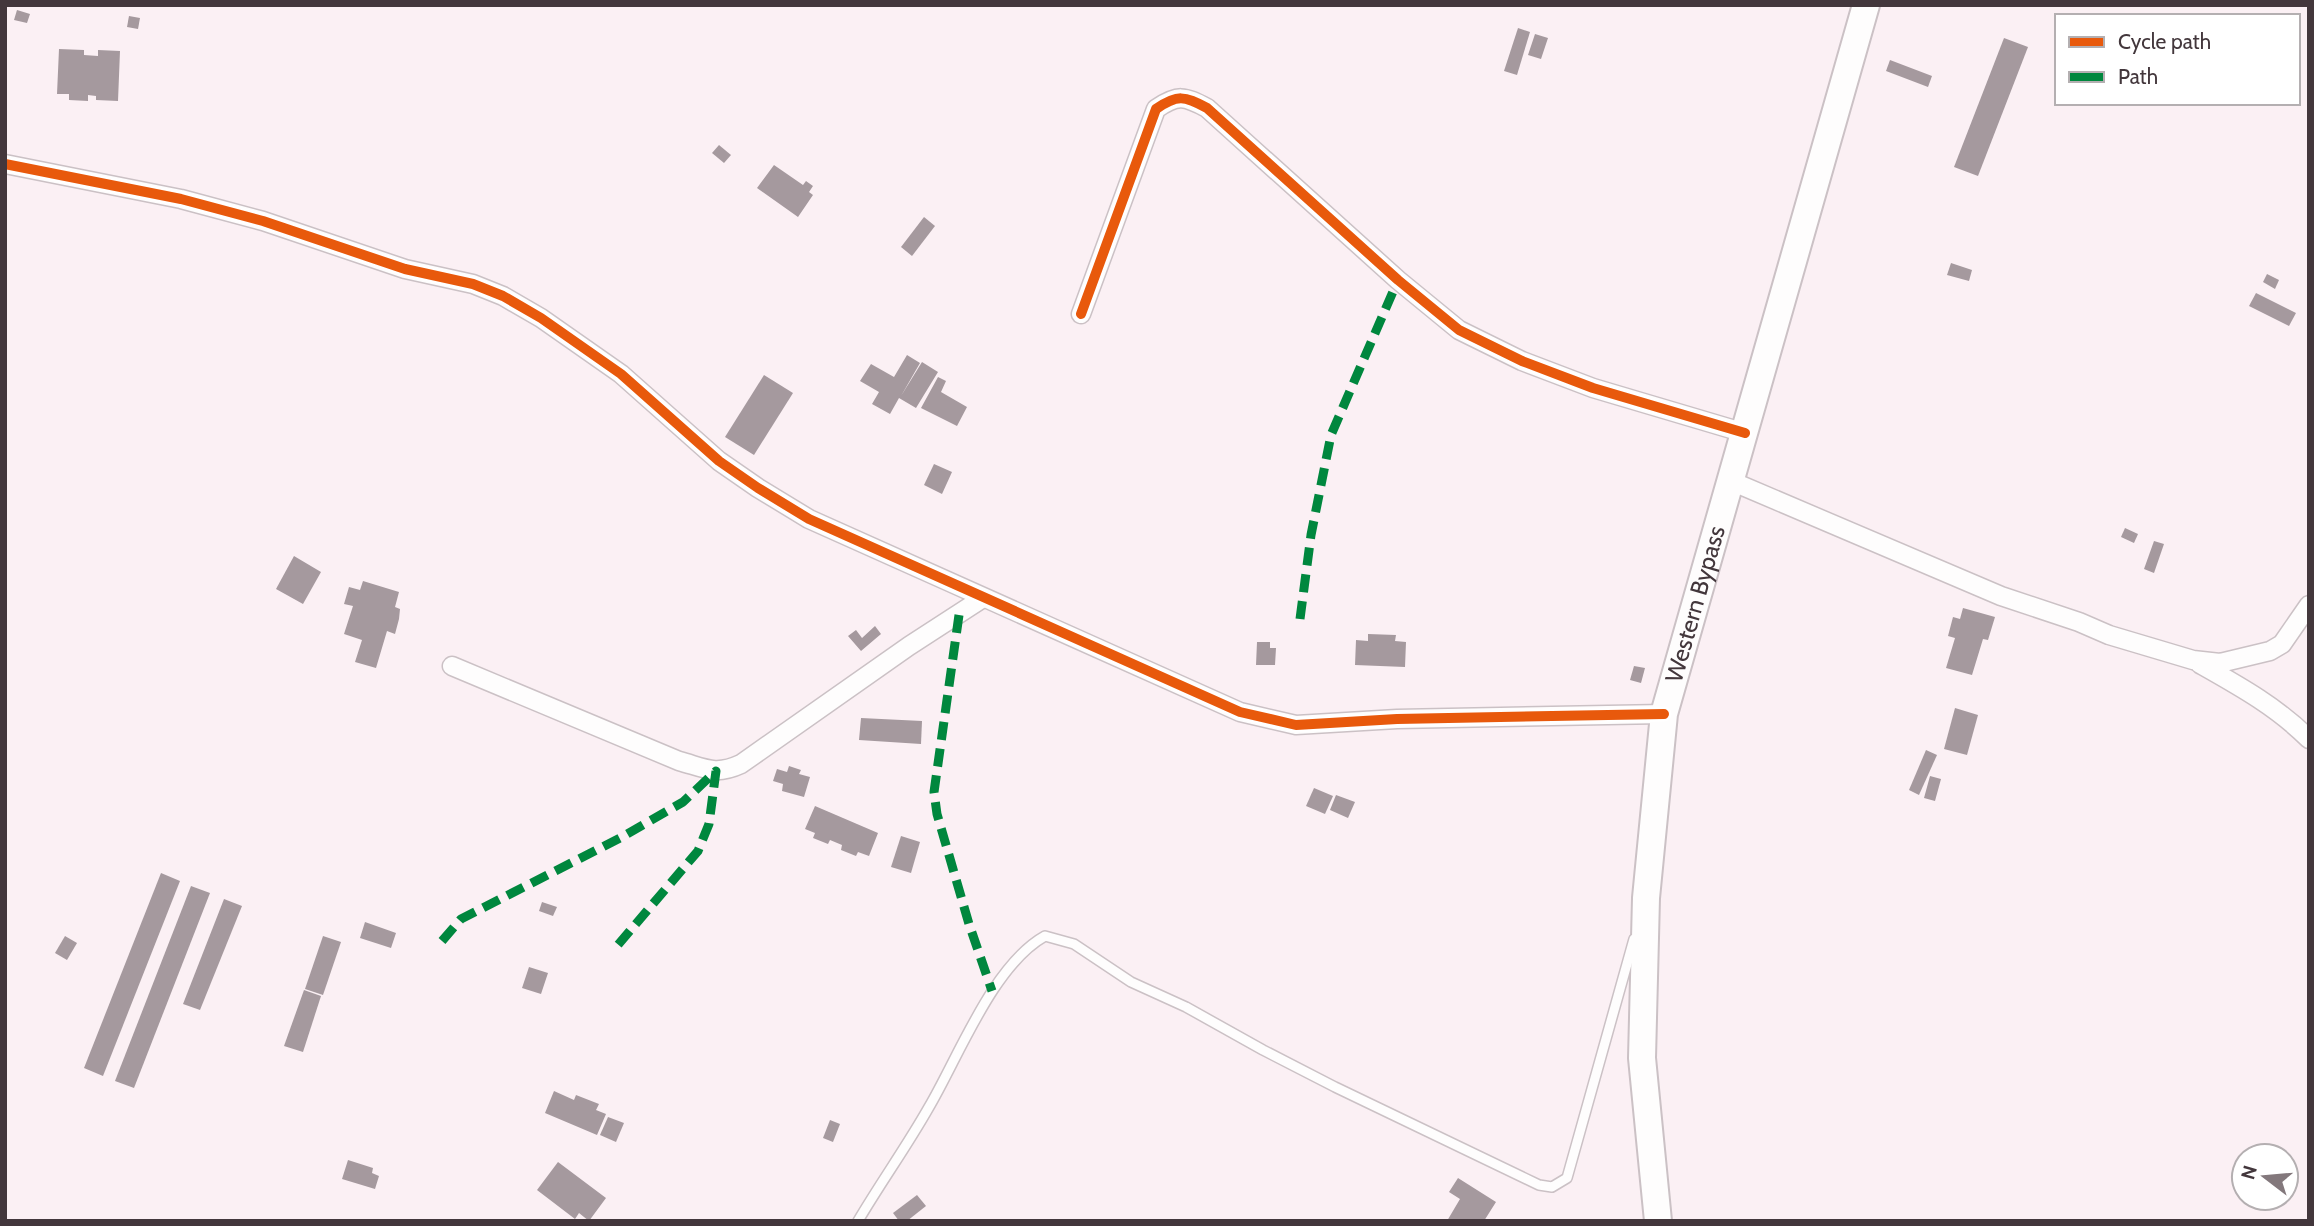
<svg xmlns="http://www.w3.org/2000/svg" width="2314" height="1226" viewBox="0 0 2314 1226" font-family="Cabin,sans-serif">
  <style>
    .building { fill: #a5999e }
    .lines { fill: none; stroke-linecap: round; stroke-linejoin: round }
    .lane-casing { stroke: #cbc1c5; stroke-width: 12 }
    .street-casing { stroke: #cbc1c5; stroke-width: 21 }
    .primary-casing { stroke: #cbc1c5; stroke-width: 30 }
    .lane { stroke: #fefdfd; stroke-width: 9 }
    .street { stroke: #fefdfd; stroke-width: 18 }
    .primary { stroke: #fefdfd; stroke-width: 26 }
    .quiet { stroke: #00873e; stroke-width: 9; stroke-dasharray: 18 9; stroke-linecap: butt }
    .cycleway-casing { stroke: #fff; stroke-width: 15 }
    .cycleway { stroke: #e8590c; stroke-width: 10 }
    .labels { text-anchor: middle; stroke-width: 7; stroke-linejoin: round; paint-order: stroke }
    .street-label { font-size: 24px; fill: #43373c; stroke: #fff }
  </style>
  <rect width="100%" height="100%" fill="#fbf0f4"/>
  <g class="building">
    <path d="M17 10 30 14 27 23 14 20Z"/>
    <path d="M129 16 140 18 138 29 127 27Z"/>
    <path d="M1518 28 1530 32 1517 75 1504 71Z"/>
    <path d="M1535 34 1548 38 1541 59 1528 55Z"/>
    <path d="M2004 38 2028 47 1978 176 1954 167Z"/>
    <path d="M59 49 84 50V55L98 56V50L120 51 118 101 96 100V96L88 95V101L69 100V94H57Z"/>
    <path d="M1890 60 1932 76 1928 87 1886 71Z"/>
    <path d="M719 145 731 155 724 163 712 153Z"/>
    <path d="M774 165 803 185 806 181 813 186 809 192 813 195 798 217 757 188Z"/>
    <path d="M924 217 935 226 912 256 901 247Z"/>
    <path d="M1951 263 1972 270 1969 281 1947 275Z"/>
    <path d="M2267 274 2279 280 2275 289 2263 282Z"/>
    <path d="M2256 293 2296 313 2289 326 2249 306Z"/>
    <path d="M907 355 920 363 901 396 922 362 938 372 916 408 899 398 890 414 872 404 879 392 860 381 871 364 894 377Z"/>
    <path d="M764 375 793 393 754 455 725 437Z"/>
    <path d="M938 377 946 381 941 392 967 407 957 426 921 408Z"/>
    <path d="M934 464 952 472 942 494 924 485Z"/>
    <path d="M2125 528 2138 534 2134 543 2121 537Z"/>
    <path d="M2154 541 2164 544 2154 573 2144 569Z"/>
    <path d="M294 556 321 572 303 604 276 589Z"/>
    <path d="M363 581 399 592 395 607 400 609 399 619 395 634 387 631 376 668 355 662 362 640 344 634 353 606 344 604 349 587 360 590Z"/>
    <path d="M1963 608 1995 617 1988 640 1983 639 1972 675 1946 668 1955 638 1948 636 1953 617 1960 619Z"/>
    <path d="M875 626 881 634 861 651 848 636 856 630 862 638Z"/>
    <path d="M1368 634 1396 635 1395 641 1406 642 1405 667 1355 665 1356 640 1368 641Z"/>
    <path d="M1257 642H1270V648H1276L1275 665H1256Z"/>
    <path d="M1634 666 1645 668 1641 683 1630 680Z"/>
    <path d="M1955 708 1978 715 1967 755 1944 749Z"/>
    <path d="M861 718 922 721 921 744 859 740Z"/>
    <path d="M1926 750 1937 755 1919 795 1909 790Z"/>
    <path d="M789 766 801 770 799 774 810 777 804 797 782 791 783 784 773 781 777 769 787 772Z"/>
    <path d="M1930 776 1941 779 1935 801 1924 798Z"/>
    <path d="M1314 788 1333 796 1325 814 1306 806Z"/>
    <path d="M1336 795 1355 802 1348 818 1330 810Z"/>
    <path d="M815 806 878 833 869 856 858 852 856 856 841 850 842 845 830 840 828 844 813 838 815 833 805 829Z"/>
    <path d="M901 836 920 842 911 873 891 867Z"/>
    <path d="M161 873 180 881 103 1076 84 1068Z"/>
    <path d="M191 886 210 893 134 1088 115 1081Z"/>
    <path d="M224 899 242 906 200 1010 183 1004Z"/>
    <path d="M542 902 557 907 553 916 539 911Z"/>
    <path d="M365 922 396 933 391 948 360 938Z"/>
    <path d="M65 936 77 943 67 960 55 953Z"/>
    <path d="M323 936 341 942 323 995 305 989Z"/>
    <path d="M529 967 548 973 541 994 522 988Z"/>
    <path d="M304 990 321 996 303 1052 284 1046Z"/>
    <path d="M554 1091 574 1100 576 1095 599 1104 596 1110 606 1114 597 1135 545 1113Z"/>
    <path d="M608 1117 624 1123 616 1142 600 1135Z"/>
    <path d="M830 1120 840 1124 833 1142 823 1138Z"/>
    <path d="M348 1160 373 1168 372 1173 379 1176 375 1189 342 1179Z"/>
    <path d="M558 1162 606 1198 589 1221 579 1213 575 1219 537 1190Z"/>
    <path d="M1458 1178 1496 1202 1484 1221H1447L1460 1199 1449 1192Z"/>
    <path d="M917 1195 926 1206 907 1221H899L893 1213Z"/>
  </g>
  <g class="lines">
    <defs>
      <path id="lane" d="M858 1221C881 1182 907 1146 929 1107 959 1056 993 965 1045 936L1074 944 1131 982 1186 1007 1263 1050 1335 1087 1539 1185 1552 1187 1567 1178 1634 939"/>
      <g id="street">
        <path d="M5 164 181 199 263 221 405 269 473 284 503 296 541 318 621 374 719 461 758 488 809 519 1240 712 1296 725 1397 719 1664 714"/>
        <path d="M1081 314 1156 109C1178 94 1184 96 1207 108L1398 280 1459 330 1522 361 1593 388 1745 433"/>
        <path d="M1731 481 2001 596 2079 622 2109 635 2193 660 2220 663 2270 651 2282 644 2309 605"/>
        <path d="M2200 664C2239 686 2277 707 2309 739"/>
        <path d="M452 666 679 761C705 768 715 776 741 764L909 646 983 598"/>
      </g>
      <g id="primary">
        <path id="s1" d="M1658 1221 1642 1058 1646 898 1664 714 1866 5"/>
      </g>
    </defs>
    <use href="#lane" class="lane-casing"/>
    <use href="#street" class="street-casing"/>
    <use href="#primary" class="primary-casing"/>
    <use href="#lane" class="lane"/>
    <use href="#street" class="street"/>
    <use href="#primary" class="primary"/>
    <g class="quiet">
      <path d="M959 615 934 792 937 814 969 924 992 991"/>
      <path d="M1300 619 1311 535 1331 435 1398 280"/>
      <path d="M442 941 461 919 620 838 683 802 716 771 709 824 698 851 617 946"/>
      <path d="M263 1221V1220"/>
    </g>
    <defs>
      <g id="cycleway">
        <path d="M5 164 181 199 263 221 405 269 473 284 503 296 541 318 621 374 719 461 758 488 809 519 1240 712 1296 725 1397 719 1664 714"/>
        <path d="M1081 314 1156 109C1178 94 1184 96 1207 108L1398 280 1459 330 1522 361 1593 388 1745 433"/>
      </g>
    </defs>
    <use href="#cycleway" class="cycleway-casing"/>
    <use href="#cycleway" class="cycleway"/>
  </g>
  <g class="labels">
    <g class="street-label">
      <text dy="8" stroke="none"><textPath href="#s1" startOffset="623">Western Bypass</textPath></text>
    </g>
  </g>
  <rect width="2314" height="1226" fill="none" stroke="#43373c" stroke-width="14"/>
  <rect x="2055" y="14" width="245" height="91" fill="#ffffff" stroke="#b4afb1" stroke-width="2"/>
  <rect x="2069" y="37" width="35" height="10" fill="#e8590c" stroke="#b4afb1" stroke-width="2"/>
  <text x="2118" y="49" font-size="21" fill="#43373c">Cycle path</text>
  <rect x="2069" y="72" width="35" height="10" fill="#00873e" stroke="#b4afb1" stroke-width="2"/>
  <text x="2118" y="84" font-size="21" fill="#43373c">Path</text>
  <g transform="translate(2265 1177) rotate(286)"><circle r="33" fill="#ffffff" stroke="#b4afb1" stroke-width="2"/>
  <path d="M0-5L12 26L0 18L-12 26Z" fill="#83787c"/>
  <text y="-10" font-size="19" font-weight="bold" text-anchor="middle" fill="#43373c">N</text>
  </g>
</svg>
